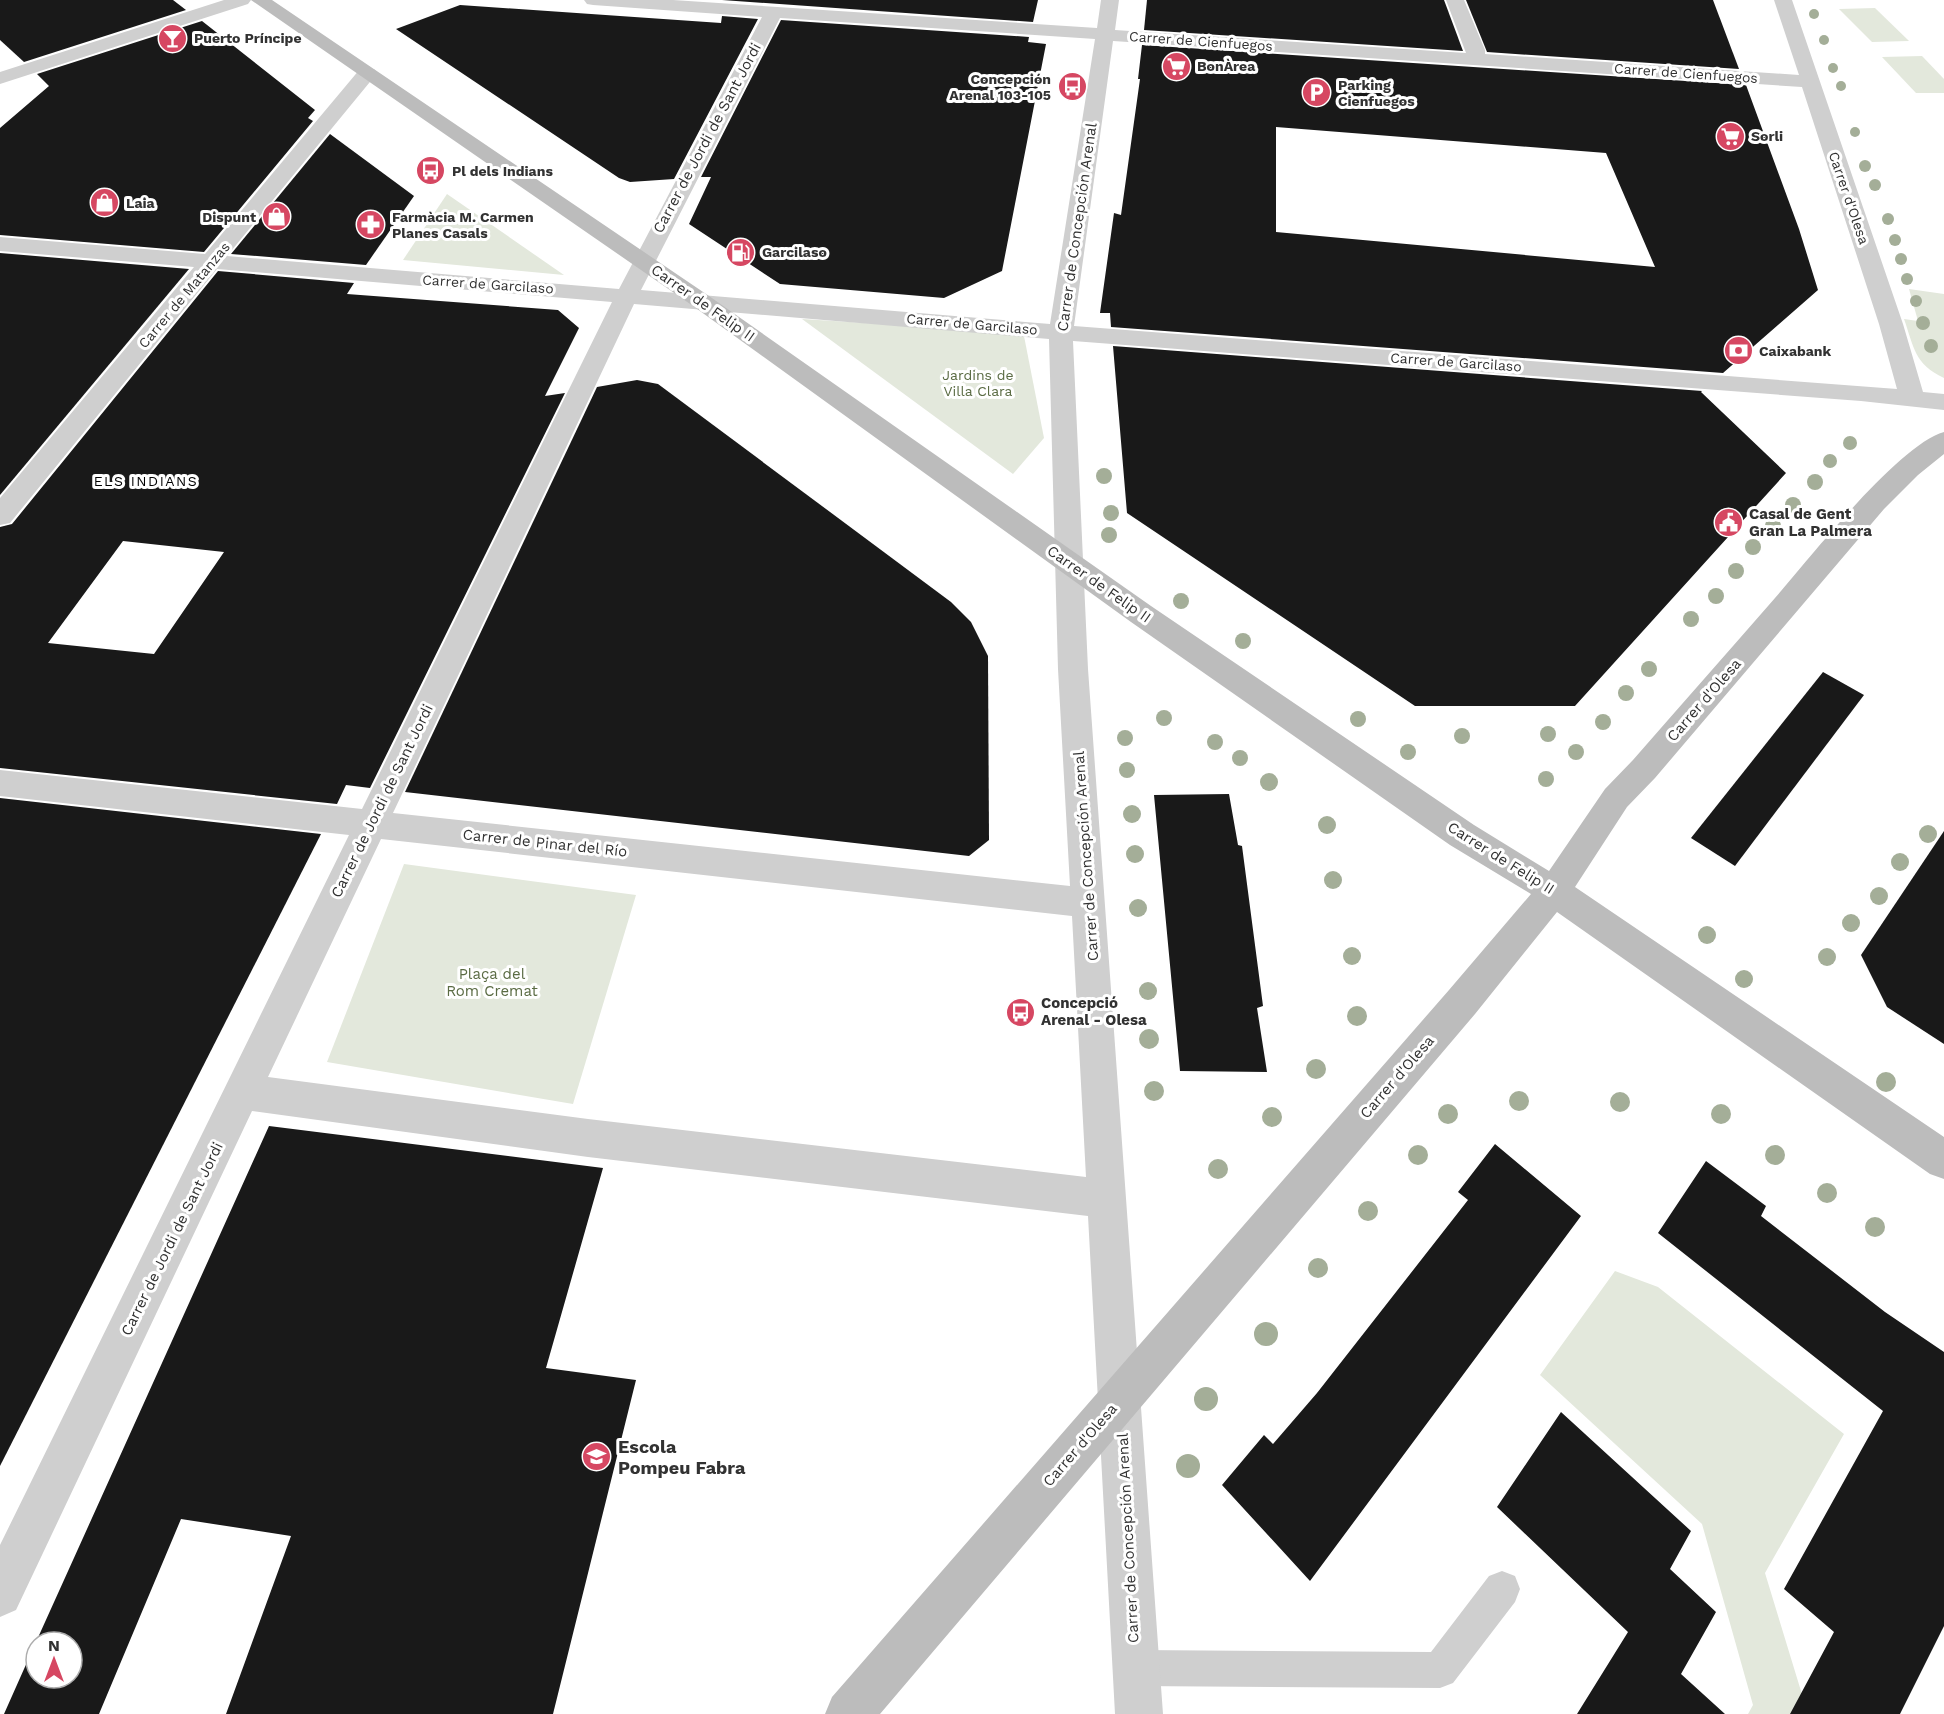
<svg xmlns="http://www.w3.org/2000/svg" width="1944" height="1714" viewBox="0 0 1944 1714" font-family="'Work Sans',sans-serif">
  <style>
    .green { fill: #e3e8dc }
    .building { fill: #191919; fill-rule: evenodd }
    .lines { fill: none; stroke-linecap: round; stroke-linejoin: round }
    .lane { fill: #cfcfcf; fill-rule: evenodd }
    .street { fill: #cfcfcf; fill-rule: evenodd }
    .secondary { fill: #bcbcbc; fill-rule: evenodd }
    .tree { fill: #a4ae98 }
    .labels { text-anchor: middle; stroke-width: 6; stroke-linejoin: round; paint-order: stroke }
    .far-poi-label { font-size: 14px; font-weight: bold; fill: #323232; stroke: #fff; text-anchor: start }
    .far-street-label { font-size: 14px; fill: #323232; stroke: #fff }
    .far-park-label { font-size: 14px; fill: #5a6b43; stroke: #fff }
    .far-neighbourhood-label { font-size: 14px; letter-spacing: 1.5px; fill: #000; stroke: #fff }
    .street-label { font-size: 15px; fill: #323232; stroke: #fff }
    .poi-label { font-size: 15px; font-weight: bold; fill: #323232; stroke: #fff; text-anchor: start }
    .park-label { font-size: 15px; fill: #5a6b43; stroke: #fff }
    .near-poi-label { font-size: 18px; font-weight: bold; fill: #323232; stroke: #fff; text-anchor: start }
  </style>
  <rect width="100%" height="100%" fill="#fff"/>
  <g class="green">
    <path d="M1875 8 1909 41 1872 42 1839 9Z"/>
    <path d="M1922 56 1944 79V93H1916L1882 57Z"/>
    <path d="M447 194 564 275 403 260Z"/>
    <path d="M1909 289 1944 294V378C1914 364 1914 347 1904 319L1918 321Z"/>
    <path d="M802 319 975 330 1024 336 1044 438 1013 474Z"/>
    <path d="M404 864 636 895 573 1104 327 1062Z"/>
    <path d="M1615 1271 1658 1287 1844 1434 1765 1573 1808 1714H1748L1753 1705 1702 1524 1540 1375Z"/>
  </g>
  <g class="building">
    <path d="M0 0H173L186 10 24 62 0 40Z"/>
    <path d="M722 0H1038L1033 22Z"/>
    <path d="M1147 0H1444L1463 51 1144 30Z"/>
    <path d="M1466 0H1713L1739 69 1487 52Z"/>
    <path d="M460 5 721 23 722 16 758 19 674 179 630 182 619 178 396 29Z"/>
    <path d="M781 20 1029 37 1028 42 1046 44 1002 271 944 298 780 284 689 224 711 177H701Z"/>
    <path d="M202 21 315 110 308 118 313 121 204 252 0 235V128L49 86 37 74Z"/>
    <path d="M1142 45 1746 85 1799 229 1818 290 1723 373 1111 327 1110 313H1100L1114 213 1121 215 1140 79H1138ZM1276 127 1606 153 1655 267 1276 232Z"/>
    <path d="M330 134 414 196 366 265 231 254Z"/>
    <path d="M0 253 189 269 0 495Z"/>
    <path d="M218 271 354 283 347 294 558 310 579 328 545 396 565 393 370 788 346 785 337 804 0 768V527L12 524ZM123 541 224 552 154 654 48 643Z"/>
    <path d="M1113 346 1702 391 1701 392 1786 473 1575 706H1415L1127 513Z"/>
    <path d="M637 380 658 384 951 602 971 622 988 656 989 840 969 856 405 792 597 387Z"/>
    <path d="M1823 672 1864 695 1735 866 1691 838Z"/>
    <path d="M1229 794 1238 845 1242 846 1263 1006 1257 1008 1267 1072 1180 1071 1154 795Z"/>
    <path d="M0 798 321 834 0 1466Z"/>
    <path d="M1944 831V1044L1887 1007 1861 955Z"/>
    <path d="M269 1126 603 1168 546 1368 636 1380 553 1714H226L291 1536 181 1519 99 1714H4L36 1642V1678H72V1642H36Z"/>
    <path d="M1495 1144 1581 1216 1310 1581 1222 1485 1264 1435 1273 1444 1317 1393 1468 1200 1458 1192Z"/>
    <path d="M1706 1161 1766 1206 1761 1216 1885 1312 1944 1352V1626L1900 1714H1790L1834 1632 1784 1589 1883 1411 1658 1233Z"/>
    <path d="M1561 1412 1691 1531 1670 1569 1716 1612 1681 1674 1725 1714H1577L1628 1632 1497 1507Z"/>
  </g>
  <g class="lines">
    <path class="lane" d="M1502 1571 1515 1576 1520 1589 1515 1602 1453 1683 1440 1688 1136 1686 1123 1681 1118 1668 1123 1655 1136 1650 1431 1652 1489 1576Z"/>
    <g class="street">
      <path d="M224 0H251L248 4 0 84V72Z"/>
      <path d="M584 0H673L1097 28 1101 0H1119L1115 30 1466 53 1446 0H1464L1485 50V54L1799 75 1774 0H1792L1903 324 1923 392 1944 394V410L1861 401 1073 341 1088 669 1163 1714H1115L1088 1216 588 1157 252 1111 16 1610 0 1617V1545L349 835 0 796V770L362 809 612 302 217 269 10 523 0 525V498L194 267 0 251V237L205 254 360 69H374L377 73 374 77 227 256 619 289 762 17 593 5 587 4ZM780 18 1095 39 1050 324 641 290ZM1113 41 1802 87 1879 324 1897 389 1074 326ZM634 304 1049 339 1058 669 1070 886 393 813ZM381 839 1072 916 1086 1177 588 1119 268 1077Z"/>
    </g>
    <path class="secondary" d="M251 0H272L709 296 1151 606 1474 825 1549 871 1605 789 1633 760C1680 706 1728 652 1775 598 1809 559 1898 445 1944 432V454L1918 475 1884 509 1655 778 1627 807 1575 887 1944 1137V1179L1930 1174 1557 912 1475 1014 880 1714H825L832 1697 1449 990 1531 894 1450 845 1131 622 693 306Z"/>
  </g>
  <g class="tree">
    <circle cx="1814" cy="14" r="5"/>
    <circle cx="1824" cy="40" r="5"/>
    <circle cx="1833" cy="68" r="5"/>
    <circle cx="1841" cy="86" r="5"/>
    <circle cx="1855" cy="132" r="5"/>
    <circle cx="1865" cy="166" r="6"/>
    <circle cx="1875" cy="185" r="6"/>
    <circle cx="1888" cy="219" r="6"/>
    <circle cx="1895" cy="240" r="6"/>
    <circle cx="1901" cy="259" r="6"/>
    <circle cx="1907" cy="279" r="6"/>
    <circle cx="1916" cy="301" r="6"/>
    <circle cx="1923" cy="323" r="7"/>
    <circle cx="1931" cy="346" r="7"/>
    <circle cx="1850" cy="443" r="7"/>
    <circle cx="1830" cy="461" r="7"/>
    <circle cx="1104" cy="476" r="8"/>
    <circle cx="1815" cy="482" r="8"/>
    <circle cx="1793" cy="505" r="8"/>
    <circle cx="1111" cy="513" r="8"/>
    <circle cx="1773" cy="526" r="8"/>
    <circle cx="1109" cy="535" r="8"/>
    <circle cx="1753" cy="547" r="8"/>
    <circle cx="1736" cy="571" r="8"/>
    <circle cx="1716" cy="596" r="8"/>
    <circle cx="1181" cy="601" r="8"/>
    <circle cx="1691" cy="619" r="8"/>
    <circle cx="1243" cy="641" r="8"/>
    <circle cx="1649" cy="669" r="8"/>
    <circle cx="1626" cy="693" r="8"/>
    <circle cx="1164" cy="718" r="8"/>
    <circle cx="1358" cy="719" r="8"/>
    <circle cx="1603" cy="722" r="8"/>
    <circle cx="1548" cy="734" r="8"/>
    <circle cx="1462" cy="736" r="8"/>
    <circle cx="1125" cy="738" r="8"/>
    <circle cx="1215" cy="742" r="8"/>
    <circle cx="1408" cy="752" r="8"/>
    <circle cx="1576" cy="752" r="8"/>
    <circle cx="1240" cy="758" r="8"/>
    <circle cx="1127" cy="770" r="8"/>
    <circle cx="1546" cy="779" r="8"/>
    <circle cx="1269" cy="782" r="9"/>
    <circle cx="1132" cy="814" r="9"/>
    <circle cx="1327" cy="825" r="9"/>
    <circle cx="1928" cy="834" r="9"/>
    <circle cx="1135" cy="854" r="9"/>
    <circle cx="1900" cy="862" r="9"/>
    <circle cx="1333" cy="880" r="9"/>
    <circle cx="1879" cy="896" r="9"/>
    <circle cx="1138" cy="908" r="9"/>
    <circle cx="1851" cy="923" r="9"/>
    <circle cx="1707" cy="935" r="9"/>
    <circle cx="1352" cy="956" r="9"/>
    <circle cx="1827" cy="957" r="9"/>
    <circle cx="1744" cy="979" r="9"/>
    <circle cx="1148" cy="991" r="9"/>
    <circle cx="1357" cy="1016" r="10"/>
    <circle cx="1149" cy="1039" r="10"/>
    <circle cx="1316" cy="1069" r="10"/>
    <circle cx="1886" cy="1082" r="10"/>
    <circle cx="1154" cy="1091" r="10"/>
    <circle cx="1519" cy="1101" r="10"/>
    <circle cx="1620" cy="1102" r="10"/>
    <circle cx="1448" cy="1114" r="10"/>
    <circle cx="1721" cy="1114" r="10"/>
    <circle cx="1272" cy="1117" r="10"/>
    <circle cx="1418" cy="1155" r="10"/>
    <circle cx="1775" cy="1155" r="10"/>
    <circle cx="1218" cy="1169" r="10"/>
    <circle cx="1827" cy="1193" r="10"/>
    <circle cx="1368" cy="1211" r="10"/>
    <circle cx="1875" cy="1227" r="10"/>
    <circle cx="1318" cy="1268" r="10"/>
    <circle cx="1266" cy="1334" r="12"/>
    <circle cx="1206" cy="1399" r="12"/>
    <circle cx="1188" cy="1466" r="12"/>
  </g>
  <defs>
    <symbol id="bar-disc" viewBox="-11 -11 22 22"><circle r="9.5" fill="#d64762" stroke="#fff"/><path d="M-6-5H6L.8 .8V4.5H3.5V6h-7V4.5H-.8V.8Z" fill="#fff"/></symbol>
    <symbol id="supermarket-disc" viewBox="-11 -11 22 22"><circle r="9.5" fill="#d64762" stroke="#fff"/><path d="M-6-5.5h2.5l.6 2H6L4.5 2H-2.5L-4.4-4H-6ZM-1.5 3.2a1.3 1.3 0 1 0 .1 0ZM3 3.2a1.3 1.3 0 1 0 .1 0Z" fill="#fff"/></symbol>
    <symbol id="bus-disc" viewBox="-11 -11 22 22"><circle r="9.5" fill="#d64762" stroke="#fff"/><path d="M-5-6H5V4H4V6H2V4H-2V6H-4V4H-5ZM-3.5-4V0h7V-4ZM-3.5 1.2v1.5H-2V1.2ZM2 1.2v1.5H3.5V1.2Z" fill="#fff"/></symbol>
    <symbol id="parking-disc" viewBox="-11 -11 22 22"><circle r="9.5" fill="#d64762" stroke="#fff"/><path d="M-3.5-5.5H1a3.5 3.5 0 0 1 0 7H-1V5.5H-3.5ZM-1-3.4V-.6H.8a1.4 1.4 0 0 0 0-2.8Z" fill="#fff"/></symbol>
    <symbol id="shop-disc" viewBox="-11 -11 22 22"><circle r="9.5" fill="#d64762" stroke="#fff"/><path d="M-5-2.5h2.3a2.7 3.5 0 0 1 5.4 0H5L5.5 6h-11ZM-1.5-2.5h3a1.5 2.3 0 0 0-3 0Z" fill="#fff"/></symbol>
    <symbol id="pharmacy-disc" viewBox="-11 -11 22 22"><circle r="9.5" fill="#d64762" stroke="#fff"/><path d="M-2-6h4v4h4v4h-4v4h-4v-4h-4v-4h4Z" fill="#fff"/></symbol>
    <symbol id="fuel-disc" viewBox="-11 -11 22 22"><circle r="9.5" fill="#d64762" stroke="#fff"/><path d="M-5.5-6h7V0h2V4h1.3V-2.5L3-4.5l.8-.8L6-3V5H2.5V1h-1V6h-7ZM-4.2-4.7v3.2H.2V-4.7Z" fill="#fff"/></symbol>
    <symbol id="bank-disc" viewBox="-11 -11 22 22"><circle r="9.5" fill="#d64762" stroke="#fff"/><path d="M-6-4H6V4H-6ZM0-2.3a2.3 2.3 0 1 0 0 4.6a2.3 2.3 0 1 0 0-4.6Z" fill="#fff"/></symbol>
    <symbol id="civic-disc" viewBox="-11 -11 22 22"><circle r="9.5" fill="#d64762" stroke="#fff"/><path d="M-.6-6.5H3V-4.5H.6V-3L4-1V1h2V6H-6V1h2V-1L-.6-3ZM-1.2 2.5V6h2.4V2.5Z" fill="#fff"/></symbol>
    <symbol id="school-disc" viewBox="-11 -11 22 22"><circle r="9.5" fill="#d64762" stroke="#fff"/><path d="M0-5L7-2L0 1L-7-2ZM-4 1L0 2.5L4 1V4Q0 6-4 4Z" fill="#fff"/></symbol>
  </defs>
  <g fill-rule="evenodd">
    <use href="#bar-disc" x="156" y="22" width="33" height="33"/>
    <use href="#supermarket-disc" x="1160" y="50" width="33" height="33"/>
    <use href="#bus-disc" x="1056" y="70" width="33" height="33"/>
    <use href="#parking-disc" x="1300" y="76" width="33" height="33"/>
    <use href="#supermarket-disc" x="1714" y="120" width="33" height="33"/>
    <use href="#bus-disc" x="414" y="154" width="33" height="33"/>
    <use href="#shop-disc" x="88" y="186" width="33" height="33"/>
    <use href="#shop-disc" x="260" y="200" width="33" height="33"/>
    <use href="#pharmacy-disc" x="354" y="208" width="33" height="33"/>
    <use href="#fuel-disc" x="724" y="236" width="33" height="33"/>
    <use href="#bank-disc" x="1722" y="334" width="33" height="33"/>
    <use href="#civic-disc" x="1712" y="506" width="33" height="33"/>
    <use href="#bus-disc" x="1004" y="996" width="33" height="33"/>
    <use href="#school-disc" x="580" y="1440" width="33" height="33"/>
  </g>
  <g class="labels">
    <g class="far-poi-label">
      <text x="194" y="43">Puerto Príncipe</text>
      <text x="1197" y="71">BonÀrea</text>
      <text x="1051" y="84" text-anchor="end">Concepción<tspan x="1051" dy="16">Arenal 103-105</tspan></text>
      <text x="1338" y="90">Parking<tspan x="1338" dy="16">Cienfuegos</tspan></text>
      <text x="1751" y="141">Sorli</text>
      <text x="452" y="176">Pl dels Indians</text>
      <text x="126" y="208">Laia</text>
      <text x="256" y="222" text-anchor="end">Dispunt</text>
      <text x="392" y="222">Farmàcia M. Carmen<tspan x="392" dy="16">Planes Casals</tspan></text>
      <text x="762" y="257">Garcilaso</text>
      <text x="1759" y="356">Caixabank</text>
    </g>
    <g class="far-street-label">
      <text transform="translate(1201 41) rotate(4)" y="5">Carrer de Cienfuegos</text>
      <text transform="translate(1686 73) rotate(4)" y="5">Carrer de Cienfuegos</text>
      <text transform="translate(1849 198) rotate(71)" y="5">Carrer d'Olesa</text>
      <text transform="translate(488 284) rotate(4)" y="5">Carrer de Garcilaso</text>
      <text transform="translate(184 295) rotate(-50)" y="5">Carrer de Matanzas</text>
      <text transform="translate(972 324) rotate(5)" y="5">Carrer de Garcilaso</text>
      <text transform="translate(1456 362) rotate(4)" y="5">Carrer de Garcilaso</text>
    </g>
    <g class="far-park-label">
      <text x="978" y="380">Jardins de<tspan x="978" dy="16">Villa Clara</tspan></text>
    </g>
    <g class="far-neighbourhood-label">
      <text x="146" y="486">ELS INDIANS</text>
    </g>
    <g class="street-label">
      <text transform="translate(707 138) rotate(-62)" y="5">Carrer de Jordi de Sant Jordi</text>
      <text transform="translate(1077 227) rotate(-82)" y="5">Carrer de Concepción Arenal</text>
      <text transform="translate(703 303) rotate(35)" y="5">Carrer de Felip II</text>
      <text transform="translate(1099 584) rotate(35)" y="5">Carrer de Felip II</text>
      <text transform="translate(1704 700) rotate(-49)" y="5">Carrer d'Olesa</text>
      <text transform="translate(382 801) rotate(-64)" y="5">Carrer de Jordi de Sant Jordi</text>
      <text transform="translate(545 843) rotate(6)" y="5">Carrer de Pinar del Río</text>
      <text transform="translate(1086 856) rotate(-94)" y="5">Carrer de Concepción Arenal</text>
      <text transform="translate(1501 858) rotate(32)" y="5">Carrer de Felip II</text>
      <text transform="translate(1397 1077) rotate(-49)" y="5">Carrer d'Olesa</text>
      <text transform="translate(172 1239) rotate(-64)" y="5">Carrer de Jordi de Sant Jordi</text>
      <text transform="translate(1080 1445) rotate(-49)" y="5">Carrer d'Olesa</text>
      <text transform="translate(1128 1538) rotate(-93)" y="5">Carrer de Concepción Arenal</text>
    </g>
    <g class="poi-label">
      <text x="1749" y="519">Casal de Gent<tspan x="1749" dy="17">Gran La Palmera</tspan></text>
      <text x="1041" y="1008">Concepció<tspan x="1041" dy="17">Arenal - Olesa</tspan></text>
    </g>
    <g class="park-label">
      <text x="492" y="979">Plaça del<tspan x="492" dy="17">Rom Cremat</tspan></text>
    </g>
    <g class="near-poi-label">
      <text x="618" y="1453">Escola<tspan x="618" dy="21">Pompeu Fabra</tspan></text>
    </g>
  </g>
  <g transform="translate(54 1660)"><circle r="28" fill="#ffffff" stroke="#adadad" stroke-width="1.5"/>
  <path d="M0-4.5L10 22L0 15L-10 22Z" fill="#d64762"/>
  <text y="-9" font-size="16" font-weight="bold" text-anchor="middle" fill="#323232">N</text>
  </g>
</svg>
